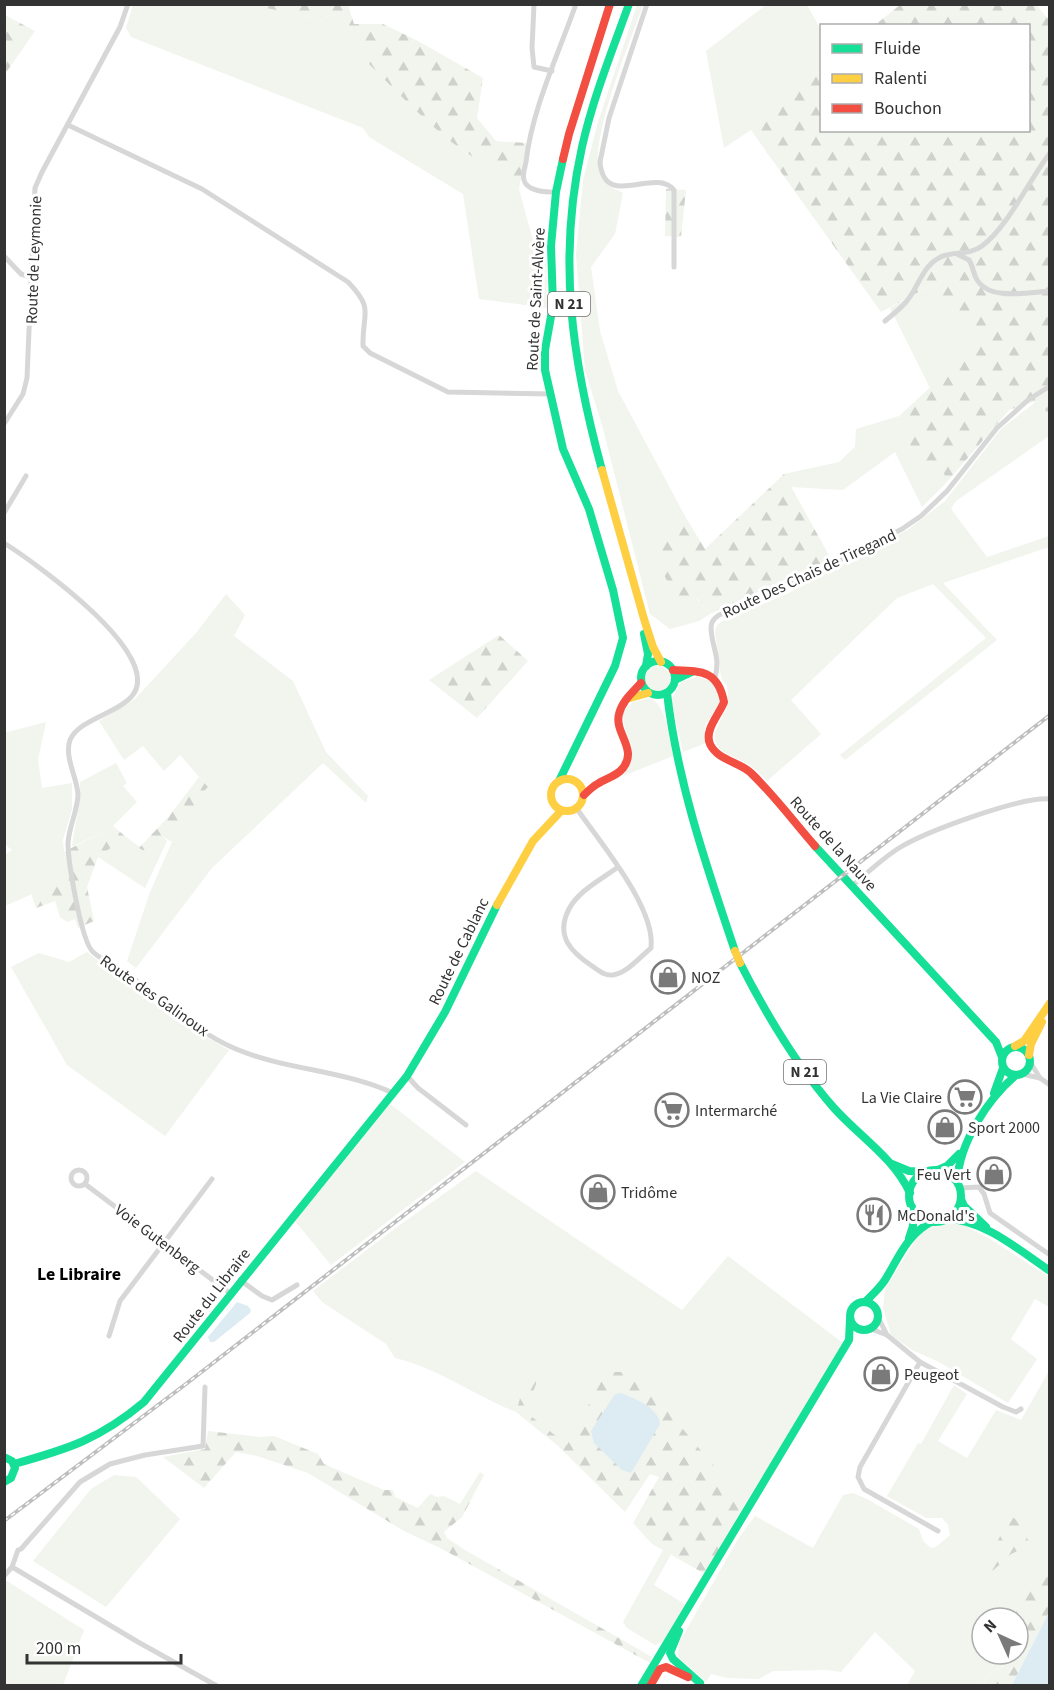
<svg xmlns="http://www.w3.org/2000/svg" width="1054" height="1690" viewBox="0 0 1054 1690" font-family="'Source Sans 3',sans-serif">
  <style>
    .green { fill: #f1f5ed }
    .forest { fill: url(#forest-firs) }
    .water { fill: #ddebf3 }
    .lines { fill: none; stroke-linecap: round; stroke-linejoin: round }
    .street { stroke: #d7d7d7; stroke-width: 5 }
    .fast { stroke: #16e098; stroke-width: 8 }
    .slow { stroke: #ffcf43; stroke-width: 8 }
    .jam { stroke: #f24e42; stroke-width: 8 }
    .rail-casing { stroke: #bebebe; stroke-width: 4 }
    .rail { stroke: #fff; stroke-width: 1.5; stroke-dasharray: 4.5; stroke-linecap: butt }
    .slow-bridge { stroke: #ffcf43; stroke-width: 8 }
    .labels { text-anchor: middle; stroke-width: 6; stroke-linejoin: round; paint-order: stroke }
    .shield { fill: #fff; stroke: #707070; stroke-width: 1.5 }
    .shield-label { font-size: 15px; font-weight: bold; fill: #333 }
    .street-label { font-size: 16px; fill: #333; stroke: #fff }
    .poi-label { font-size: 16px; fill: #333; stroke: #fff; text-anchor: start }
    .neighbourhood-label { font-size: 18px; font-weight: bold; fill: #000; stroke: #fff }
  </style>
  <defs>
    <pattern id="forest-firs" width="22" height="20" patternUnits="userSpaceOnUse" patternTransform="scale(1.5)"><rect width="22" height="20" fill="#f1f5ed"/><path d="M5 1l3.5 6h-7zM16 11l3.5 6h-7z" fill="#cfd2cc"/></pattern>
  </defs>
  <rect width="100%" height="100%" fill="#fff"/>
  <g class="green">
    <path d="M251 4 312 18 339 15 347 24 366 61 447 139 519 189 535 248 546 252 547 308 479 299 463 194 369 137 363 128 131 37 126 28 133 5Z"/>
    <path d="M637 5H643C632 38 582 153 603 181 607 186 617 190 623 193L615 234 591 267 600 331 618 391 686 518 652 547 710 614 699 621 670 629 650 614 602 425 585 370 576 254 583 180 598 122Z"/>
    <path d="M766 5H807L821 30V70L751 130 724 148 706 51Z"/>
    <path d="M930 286 980 342 930 388 890 308Z"/>
    <path d="M1037 401 1047 412 1049 411V436L956 501 951 509 987 557 1049 536V547L943 583 997 640 845 760 840 755 986 638 933 584 897 598 791 700 821 734 767 781C762 776 756 769 749 765 736 756 716 755 714 735L727 706 728 696 727 686 722 680 720 671 715 632 717 625 726 619 787 594 909 529 945 501 1001 429Z"/>
    <path d="M899 416 915 457 946 475 947 482 922 507 895 452 843 490 791 487 784 474 839 462 855 447 856 429Z"/>
    <path d="M226 594 245 615 234 636 293 681 326 752 368 796 366 803 323 763 212 868 136 968 127 961 150 892 172 842 193 816 195 800 208 787 180 755 164 771 143 746 124 760 99 721 135 699 196 633Z"/>
    <circle cx="657" cy="679" r="13"/>
    <path d="M696 677C712 678 725 690 717 707 714 713 709 718 706 724 704 730 705 736 706 743L683 752 671 701 681 682Z"/>
    <path d="M651 698C667 707 669 739 673 756L623 776C644 739 622 744 623 711L633 702Z"/>
    <path d="M46 722 38 760 42 788 72 783V809L63 840 65 864 50 873 46 884 30 887 32 894 5 906V855L12 850 5 844 4 733Z"/>
    <path d="M116 763 127 783 123 786 137 802 113 826 72 847C74 825 82 804 80 782Z"/>
    <path d="M162 836 167 841 145 888 98 857 126 837 148 853Z"/>
    <path d="M87 952 171 1017 229 1050 165 1136 67 1065 11 967 39 953 69 962Z"/>
    <path d="M390 1104 465 1162 331 1265 295 1221Z"/>
    <path d="M476 1171 682 1310 728 1256 843 1343 787 1438 745 1503 635 1372H606L567 1446 526 1412 540 1373 529 1368 516 1412C475 1396 438 1368 395 1358L386 1344 322 1302 313 1291 397 1227Z"/>
    <path d="M960 1223 990 1239 1049 1277V1307L1035 1299 1011 1339 1037 1359 1008 1403 939 1362 912 1350 891 1335 883 1308 885 1289 919 1234 931 1226Z"/>
    <path d="M1049 1371V1559L1026 1590 1013 1618H982V1654H1004L1010 1663 987 1674 983 1685H907L915 1671 875 1632 841 1672 827 1670 773 1671 759 1679 727 1678 711 1674 706 1682 678 1657 679 1643 738 1539 755 1516 813 1548 843 1495 853 1493 867 1499 919 1529 923 1541 931 1548 936 1547 950 1535 948 1525 942 1518H926L887 1496 918 1443 921 1444 954 1385 967 1394 938 1441 967 1458 996 1410 1021 1420Z"/>
    <path d="M114 1475 136 1477 180 1519 106 1607 33 1561 91 1489Z"/>
    <path d="M663 1550 671 1554 654 1585 686 1605 665 1641 655 1645 627 1628 623 1622Z"/>
    <path d="M7 1581 84 1630 63 1685H5L4 1585Z"/>
  </g>
  <g class="forest">
    <path d="M253 5H348L354 24H383L418 41 483 78 477 118 496 141 527 143 519 189 447 139 412 107 366 61 347 24 339 15 312 18Z"/>
    <path d="M900 5H1036L1050 21 1049 411 1047 412 1037 401 1009 410 947 482 945 475 915 457 899 416 980 342 930 286 881 312 751 130 821 70 822 130H1028V26L875 25Z"/>
    <path d="M5 15 35 31 5 74Z"/>
    <path d="M666 189 686 190 681 237 665 236Z"/>
    <path d="M784 474 831 559 710 614 698 599H679L666 579 652 547 686 518 705 549Z"/>
    <path d="M499 635 528 661 477 718 429 680Z"/>
    <path d="M199 777 208 787 195 800 193 816 172 842 162 836 148 853 139 848 170 815Z"/>
    <path d="M113 826 126 837 98 857 87 887 94 921 78 928 75 919 67 922 60 917 55 901 36 908 29 887 46 884 49 873 65 864 64 852Z"/>
    <path d="M529 1367 540 1373 526 1412 567 1445 606 1372H635L745 1503 705 1574 652 1544 633 1523 659 1477 650 1474 625 1512 558 1446 516 1412Z"/>
    <path d="M208 1431 260 1437 274 1436 318 1454 324 1464 384 1490H393L395 1497 418 1508 430 1494 437 1497 444 1496 460 1504 480 1472 484 1475 462 1517 444 1532 447 1538 465 1550 652 1657 650 1663 442 1549 404 1531 308 1473 257 1456 236 1452 204 1488 163 1457 205 1449Z"/>
    <path d="M1008 1514C1019 1519 1023 1531 1029 1542L1024 1548 1011 1554 987 1576 984 1570 1002 1532V1517Z"/>
    <path d="M1049 1559V1612L1012 1685 983 1686 987 1674 1010 1663 1004 1654H1018V1618H1013L1026 1590Z"/>
  </g>
  <g class="water">
    <path d="M237 1302 248 1306 251 1310 250 1313 214 1342H210L208 1337Z"/>
    <path d="M621 1393C635 1399 658 1407 660 1424L631 1473 622 1470 594 1443 591 1431 615 1394Z"/>
    <path d="M1049 1612V1685H1012L1013 1683Z"/>
  </g>
  <g class="lines">
    <g class="street">
      <path d="M534 4 532 48 534 67 552 71"/>
      <path d="M647 4 609 118 600 162C604 211 655 166 674 190V267"/>
      <path d="M68 125 202 189 348 282C375 310 362 312 363 346L370 353 448 392 550 394"/>
      <path d="M556 192C547 192 527 192 524 180 522 175 525 167 526 162 532 109 558 55 576 4"/>
      <path d="M957 254 969 260C973 266 973 272 976 278 988 302 1029 292 1050 291"/>
      <path d="M4 256 21 274 31 277"/>
      <path d="M885 321C892 315 900 309 906 302 915 292 919 278 928 267 946 246 964 259 982 246 1008 227 1029 180 1050 153"/>
      <path d="M4 424 23 394 27 378 35 188 42 172 120 27 128 4"/>
      <path d="M4 513 26 476"/>
      <path d="M4 543C34 562 166 655 132 696 118 713 78 720 70 740 64 757 77 777 78 794 78 810 69 826 68 843 68 861 81 941 93 952 103 961 116 966 127 974 163 999 195 1032 236 1049 286 1070 343 1070 393 1093"/>
      <path d="M715 677C721 657 711 646 711 627 711 621 715 618 719 615L786 587 902 529 921 516 947 491 997 428 1028 400 1050 386"/>
      <path d="M577 809C600 842 656 908 651 948 640 957 627 973 613 975 605 976 599 971 592 966 571 952 555 936 569 909 578 891 602 879 618 867"/>
      <path d="M852 886C867 873 883 858 899 848 925 832 1021 796 1050 799"/>
      <path d="M1030 1062 1040 1078 1050 1085"/>
      <path d="M1022 1074 1040 1078"/>
      <path d="M407 1076 418 1088 466 1125"/>
      <circle cx="79" cy="1178" r="8"/>
      <path d="M85 1184 230 1293"/>
      <path d="M960 1188 979 1187 984 1194 990 1213 1050 1255"/>
      <path d="M240 1280 262 1296 272 1300 297 1285"/>
      <path d="M879 1319 887 1335 920 1362 1003 1407 1016 1412 1021 1409"/>
      <path d="M871 1329 887 1335"/>
      <path d="M109 1336 120 1301 212 1179"/>
      <path d="M920 1362 860 1467 858 1477 864 1489 938 1531"/>
      <path d="M12 1567 138 1642 217 1686"/>
      <path d="M4 1576 12 1567 18 1550 21 1549 80 1482 110 1464 145 1455 203 1446 205 1387"/>
    </g>
    <g class="fast">
      <path d="M602 470C572 361 557 259 582 147 593 98 612 51 629 4"/>
      <path d="M644 634 648 654 646 666"/>
      <circle cx="658" cy="678" r="17"/>
      <path d="M675 680 692 672"/>
      <path d="M667 693C677 781 707 868 735 951"/>
      <path d="M559 781 615 666 623 638 613 590 589 509 563 449 545 370V350L553 305 551 246 556 192 563 159"/>
      <path d="M815 846 996 1042 1002 1057"/>
      <path d="M740 963C766 1014 796 1065 834 1108 860 1137 893 1157 910 1193"/>
      <circle cx="1016" cy="1061" r="14"/>
      <path d="M994 1093 1003 1068"/>
      <path d="M892 1164 909 1171 926 1172"/>
      <path d="M938 1170 947 1166 959 1154"/>
      <circle cx="935" cy="1196" r="26"/>
      <path d="M957 1181C960 1142 987 1100 1016 1075"/>
      <path d="M961 1199 964 1206 986 1227"/>
      <path d="M948 1219C985 1220 1020 1251 1050 1271"/>
      <path d="M909 1238 913 1226 912 1207"/>
      <circle cx="864" cy="1316" r="14"/>
      <path d="M865 1302C872 1295 879 1289 885 1280 899 1257 907 1234 933 1221"/>
      <path d="M4 1457 12 1461 15 1468 11 1478 4 1482"/>
      <path d="M14 1464C68 1449 100 1439 144 1402L407 1076 445 1012 497 905"/>
      <path d="M679 1631 670 1653 673 1659 700 1683"/>
      <path d="M641 1686 849 1340 850 1320"/>
    </g>
    <g class="slow">
      <path d="M602 470 644 619 653 647 661 662"/>
      <path d="M630 698 648 693"/>
      <circle cx="567" cy="795" r="16"/>
      <path d="M497 905 533 841 561 811"/>
      <path d="M1015 1046 1024 1041 1050 1003"/>
      <path d="M1029 1055 1031 1044 1042 1022"/>
    </g>
    <g class="jam">
      <path d="M563 159 569 134 610 4"/>
      <path d="M673 670C701 671 718 670 724 702 719 715 704 730 710 744 717 760 740 762 751 773 774 795 794 822 815 846"/>
      <path d="M584 795C589 790 593 786 599 783 607 778 617 776 623 768 638 749 614 733 619 714 622 701 633 692 641 683"/>
      <path d="M650 1686 660 1669 666 1667 688 1677"/>
    </g>
    <defs>
      <path id="rail" d="M4 1521 182 1387 1050 715"/>
    </defs>
    <use href="#rail" class="rail-casing"/>
    <use href="#rail" class="rail"/>
    <path class="slow-bridge" d="M735 951 740 963"/>
  </g>
  <defs>
    <symbol id="shop-ring" viewBox="-11 -11 22 22"><circle r="9.5" fill="#fff" stroke="#7a7a7a" stroke-width="1.5"/><path d="M-5-2.5h2.3a2.7 3.5 0 0 1 5.4 0H5L5.5 6h-11ZM-1.5-2.5h3a1.5 2.3 0 0 0-3 0Z" fill="#7a7a7a"/></symbol>
    <symbol id="supermarket-ring" viewBox="-11 -11 22 22"><circle r="9.5" fill="#fff" stroke="#7a7a7a" stroke-width="1.5"/><path d="M-6-5.5h2.5l.6 2H6L4.5 2H-2.5L-4.4-4H-6ZM-1.5 3.2a1.3 1.3 0 1 0 .1 0ZM3 3.2a1.3 1.3 0 1 0 .1 0Z" fill="#7a7a7a"/></symbol>
    <symbol id="restaurant-ring" viewBox="-11 -11 22 22"><circle r="9.5" fill="#fff" stroke="#7a7a7a" stroke-width="1.5"/><path d="M-5-6h1v4h1v-4h1v4h1v-4h1v5L-1.5 .5V6h-2V.5L-5-1ZM5-6V6H3V1.5H1.5Q1.5-4 5-6Z" fill="#7a7a7a"/></symbol>
  </defs>
  <g fill-rule="evenodd">
    <use href="#shop-ring" x="649" y="958" width="38" height="38"/>
    <use href="#supermarket-ring" x="946" y="1078" width="38" height="38"/>
    <use href="#supermarket-ring" x="653" y="1091" width="38" height="38"/>
    <use href="#shop-ring" x="926" y="1108" width="38" height="38"/>
    <use href="#shop-ring" x="975" y="1155" width="38" height="38"/>
    <use href="#shop-ring" x="579" y="1173" width="38" height="38"/>
    <use href="#restaurant-ring" x="855" y="1196" width="38" height="38"/>
    <use href="#shop-ring" x="862" y="1355" width="38" height="38"/>
  </g>
  <g class="labels">
    <g class="shield">
      <rect x="548" y="292" width="42" height="24" rx="4.5"/>
      <rect x="784" y="1060" width="42" height="24" rx="4.5"/>
    </g>
    <g class="shield-label">
      <text x="569" y="309">N 21</text>
      <text x="805" y="1077">N 21</text>
    </g>
    <g class="street-label">
      <text transform="translate(33 260) rotate(-88)" y="6">Route de Leymonie</text>
      <text transform="translate(535 299) rotate(-87)" y="6">Route de Saint-Alvère</text>
      <text transform="translate(809 573) rotate(-25)" y="6">Route Des Chais de Tiregand</text>
      <text transform="translate(834 843) rotate(48)" y="6">Route de la Nauve</text>
      <text transform="translate(458 951) rotate(-64)" y="6">Route de Cablanc</text>
      <text transform="translate(155 995) rotate(35)" y="6">Route des Galinoux</text>
      <text transform="translate(158 1238) rotate(37)" y="6">Voie Gutenberg</text>
      <text transform="translate(211 1295) rotate(-52)" y="6">Route du Libraire</text>
    </g>
    <g class="poi-label">
      <text x="691" y="983">NOZ</text>
      <text x="942" y="1103" text-anchor="end">La Vie Claire</text>
      <text x="695" y="1116">Intermarché</text>
      <text x="968" y="1133">Sport 2000</text>
      <text x="971" y="1180" text-anchor="end">Feu Vert</text>
      <text x="621" y="1198">Tridôme</text>
      <text x="897" y="1221">McDonald's</text>
      <text x="904" y="1380">Peugeot</text>
    </g>
    <g class="neighbourhood-label">
      <text x="79" y="1280">Le Libraire</text>
    </g>
  </g>
  <rect width="1054" height="1690" fill="none" stroke="#333333" stroke-width="12"/>
  <rect x="820" y="24" width="210" height="108" fill="#ffffff" stroke="#adadad" stroke-width="1.5"/>
  <rect x="832" y="44" width="30" height="9" fill="#16e098" stroke="#adadad" stroke-width="1.5"/>
  <text x="874" y="54" font-size="18" fill="#333333">Fluide</text>
  <rect x="832" y="74" width="30" height="9" fill="#ffcf43" stroke="#adadad" stroke-width="1.5"/>
  <text x="874" y="84" font-size="18" fill="#333333">Ralenti</text>
  <rect x="832" y="104" width="30" height="9" fill="#f24e42" stroke="#adadad" stroke-width="1.5"/>
  <text x="874" y="114" font-size="18" fill="#333333">Bouchon</text>
  <g transform="translate(1000 1636) rotate(315)"><circle r="28" fill="#ffffff" stroke="#adadad" stroke-width="1.5"/>
  <path d="M0-4.5L10 22L0 15L-10 22Z" fill="#7a7a7a"/>
  <text y="-9" font-size="16" font-weight="bold" text-anchor="middle" fill="#333333">N</text>
  </g>
  <path d="M27 1654v9h154v-9" fill="none" stroke="#333333" stroke-width="3"/>
  <text x="36" y="1654" font-size="18" fill="#333333" stroke="#ffffff" stroke-width="4.5" paint-order="stroke">200 m</text>
</svg>
